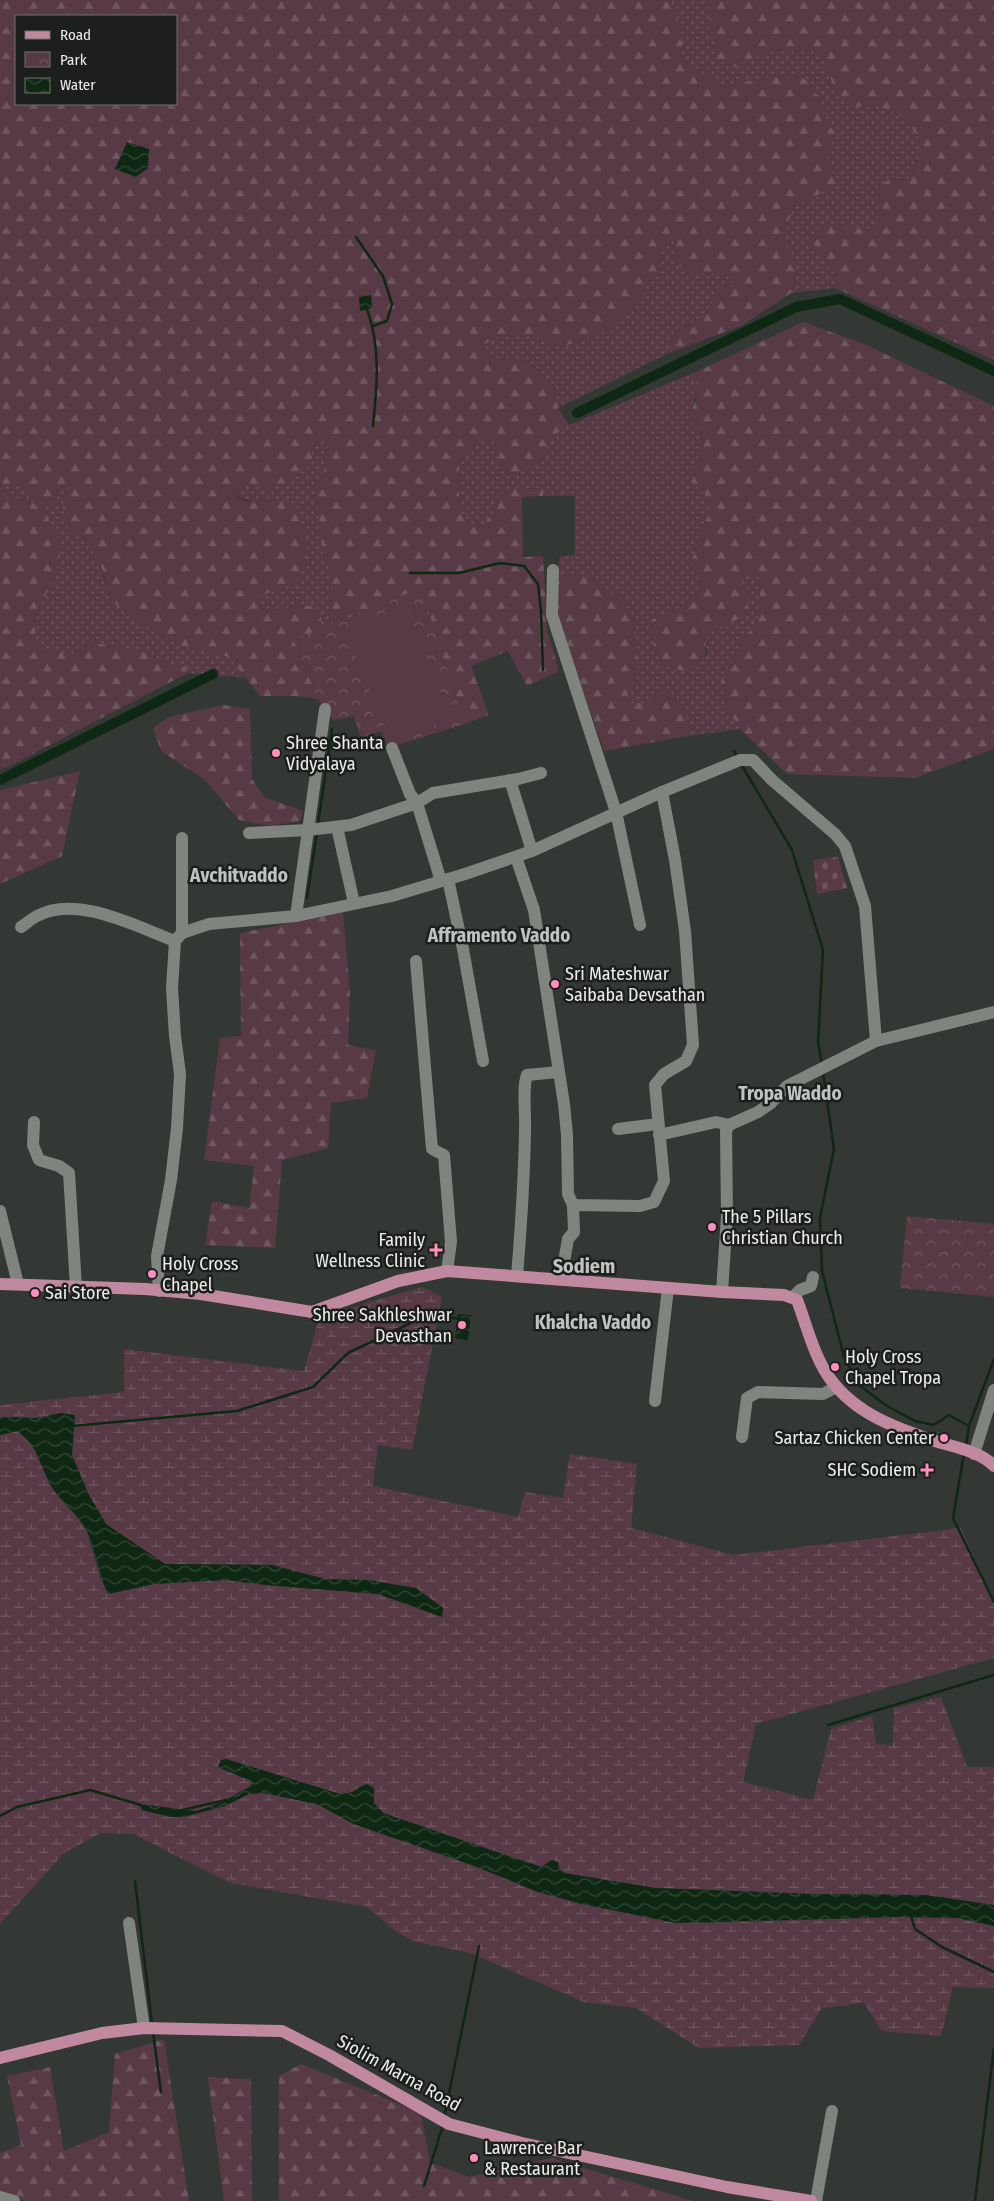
<svg xmlns="http://www.w3.org/2000/svg" width="994" height="2201" viewBox="0 0 994 2201" font-family="'Fira Sans Condensed',sans-serif">
  <style>
    .grass { fill: url(#grass-dots) }
    .forest { fill: url(#forest-firs); fill-rule: evenodd }
    .wetland { fill: url(#wetland-marsh) }
    .cemetery { fill: url(#cemetery-stones) }
    .park { fill: url(#park-crowns) }
    .pitch { fill: #573a45 }
    .water { fill: url(#water-waves) }
    .lines { fill: none; stroke-linecap: round; stroke-linejoin: round }
    .stream { stroke: #0f2813; stroke-width: 2.5 }
    .canal { stroke: #0f2813; stroke-width: 10 }
    .minor { stroke: #7f847f; stroke-width: 12 }
    .major { stroke: #c0899f; stroke-width: 12 }
    .poi-dot { fill: #fe8ebd; stroke: #1d1f1d; stroke-width: 2 }
    .labels { text-anchor: middle; stroke-width: 5; stroke-linejoin: round; paint-order: stroke }
    .poi-label { font-size: 18px; fill: #ebeeeb; stroke: #1d1f1d; text-anchor: start }
    .street-label { font-size: 18px; fill: #ebeeeb; stroke: #1d1f1d }
    .neighbourhood-label { font-size: 19px; font-weight: bold; fill: #bfc4c0; stroke: #1d1f1d }
    .quarter-label { font-size: 20px; font-weight: bold; fill: #bfc4c0; stroke: #1d1f1d }
  </style>
  <defs>
    <pattern id="grass-dots" width="8" height="8" patternUnits="userSpaceOnUse" patternTransform="scale(1.25)"><rect width="8" height="8" fill="#573a45"/><path d="M2 2h.1M6 6h.1" fill="none" stroke="#6f5760" stroke-width="1.8" stroke-linecap="round"/></pattern>
    <pattern id="forest-firs" width="22" height="20" patternUnits="userSpaceOnUse" patternTransform="scale(1.25)"><rect width="22" height="20" fill="#573a45"/><path d="M5 1l3.5 6h-7zM16 11l3.5 6h-7z" fill="#6f5760"/></pattern>
    <pattern id="wetland-marsh" width="20" height="14" patternUnits="userSpaceOnUse" patternTransform="scale(1.25)"><rect width="20" height="14" fill="#573a45"/><path d="M1 5h8M5 5V1M11 12h8M15 12V8" fill="none" stroke="#6f5760"/></pattern>
    <pattern id="cemetery-stones" width="16" height="16" patternUnits="userSpaceOnUse" patternTransform="scale(1.25)"><rect width="16" height="16" fill="#573a45"/><path d="M2 7V4a2 2 0 0 1 4 0v3zM10 15v-3a2 2 0 0 1 4 0v3z" fill="#6f5760"/></pattern>
    <pattern id="park-crowns" width="20" height="18" patternUnits="userSpaceOnUse" patternTransform="scale(1.25)"><rect width="20" height="18" fill="#573a45"/><path d="M2 6a3 3 0 1 1 6 0M12 15a3 3 0 1 1 6 0" fill="none" stroke="#6f5760"/></pattern>
    <pattern id="water-waves" width="16" height="10" patternUnits="userSpaceOnUse" patternTransform="scale(1.25)"><rect width="16" height="10" fill="#0f2813"/><path d="M0 5q4-4 8 0t8 0" fill="none" stroke="#324836"/></pattern>
  </defs>
  <rect width="100%" height="100%" fill="#343834"/>
  <g class="grass">
    <path d="M671 0H706L712 25 732 68 756 55 792 47 816 50 826 65 835 91 854 107 879 106 907 119 924 148 908 179 888 180 881 210 872 229H850L812 242 832 264 835 288 791 293 797 273 782 233 795 206 836 185 827 157 835 133 824 118 820 99 792 73 721 86 680 58 683 48Z"/>
    <path d="M675 237 677 263 687 273H729L733 282C715 293 720 292 709 308 700 320 686 327 673 334L669 353 558 408 553 385 529 361 491 359 481 346 501 336 536 337 562 347 607 330 614 322 632 310 650 281 660 272V257L664 239Z"/>
    <path d="M696 372 697 394 693 403 704 449 693 465 692 482 705 494 712 511 700 529 692 561 701 586 683 606 651 620 654 646 662 664 688 673 707 655 706 641 709 631 724 628 742 588V578L754 573 759 578 761 607 757 623 740 642 736 658 724 673 726 706 740 729 689 736V722L683 712 649 703H629L627 691 556 584 560 556 575 555V496H543V489L530 488 498 495 494 512 482 526 471 527 462 515 458 487 460 459 477 438 494 440 502 467 545 455 550 438 569 425Z"/>
    <path d="M320 437 327 443V462L316 490 319 514 333 564 330 586 333 625 321 630V616L301 605 266 612 260 604 265 594 295 584V504C279 503 242 505 233 492L247 486 271 488 312 461V443Z"/>
    <path d="M6 486H19L51 507 57 499 58 487 66 488 63 507 96 554 112 602 134 618 181 646 229 657 245 678 188 673 184 664H169L145 653 90 642 73 655 48 651 35 638 37 611 55 578 58 561 63 547 52 528 46 513 33 504 6 497Z"/>
  </g>
  <g class="forest">
    <path d="M0 0H671C677 20 687 38 680 58L721 86 792 73 808 81 820 99 824 118 835 133 827 157 837 185 795 206 783 233 797 273 791 293 741 326 669 353 673 334C686 327 700 320 709 308 720 292 715 293 733 282L728 273H687L677 263 675 238 664 239 660 257V272L650 281 632 310 614 322 608 330 562 347 536 337 501 336 481 346 492 359 528 361 553 385 558 408 569 425 550 438 545 455 516 476 502 467 494 440 477 438 460 459 458 487 462 515 472 527 482 526 494 512 498 495 510 488 543 489V496L522 497 523 557 543 556 547 629 559 671 527 686 508 651 471 666 489 715 465 724 421 589 333 625 330 586 333 565 323 555 316 490 327 462V443L321 438 312 443V461L285 483 271 488 247 486 233 492 237 498 246 501 295 503 306 539V564L295 584 265 594 260 604 267 612 302 605 316 607 321 616V630L294 641 318 699 296 696H260L229 657 181 646 134 618 112 602 102 569 84 536 69 533 63 507 66 488 58 487 57 499 51 508 19 486H6V497L34 504 46 513 52 528 63 547 58 561 55 578 37 611 35 638 48 651 73 655 90 642 145 653 169 664H184L188 673 8 767 0 769ZM16 16H176V104H16Z"/>
    <path d="M706 0H994V360L835 288 832 264 811 242 821 226 872 229 881 210 875 190 888 180 908 179 924 149 907 119 879 106 854 107 835 91 826 65 815 50C781 45 763 51 733 68L718 60Z"/>
    <path d="M803 322 862 343 994 406V749L915 778 787 774 740 729 726 706 721 683 724 673 736 658 740 642 757 623 761 607 759 578 754 573 742 578V588L750 596 746 613 724 628 709 631C700 655 715 655 689 673L662 664 654 646 651 620 683 606 701 586 692 561 700 529 712 511 705 494 692 482 693 465 704 449 701 432 689 420 697 394 696 372Z"/>
    <path d="M566 574 591 577 622 600 635 620 638 676 627 691 629 703H649L662 692 677 698 689 722V736L604 751 554 606 556 584Z"/>
    <path d="M223 705 250 709 252 779 264 797 303 811 300 821 268 826 239 820 204 779 161 751 153 728 169 717Z"/>
    <path d="M80 771 62 856 0 884V790Z"/>
    <path d="M343 912 350 993 348 1045 376 1050 367 1098 331 1103 328 1148 282 1160 275 1248 205 1245 212 1201 249 1208 254 1166 204 1160 220 1038 241 1036 240 933Z"/>
    <path d="M164 2039 189 2201H25L0 2192V2153L21 2145 7 2076 50 2067 64 2151 109 2132 115 2054Z"/>
    <path d="M301 2064 421 2113 430 2163 470 2177 551 2158 693 2201H279V2076Z"/>
    <path d="M208 2077 251 2079 252 2201H224Z"/>
  </g>
  <path class="wetland" d="M422 1287 442 1297 412 1450 378 1445 373 1486 518 1517 525 1492 563 1498 570 1454 637 1464 631 1528 734 1555 961 1528 994 1602V1658L756 1724 743 1782 813 1800 831 1729 872 1716 876 1744 893 1745 894 1708 941 1697 967 1767H994V1905L926 1895 815 1894 655 1888 564 1873 559 1869 558 1862 552 1860 541 1867 383 1813 374 1803V1788L361 1786 356 1792 340 1794 226 1759 221 1760 254 1782 251 1786 220 1803 196 1811 140 1804 142 1810 170 1817H184L225 1806 249 1794 263 1793 317 1804 353 1824 477 1867 538 1892 582 1904 704 1923 897 1917 958 1918 994 1926V1988L953 1987 941 2036 882 2031 864 2003 822 2008 799 2045 699 2048 636 2008 584 2002 470 1953 413 1941 394 1930 367 1907 230 1883 133 1834 101 1833 64 1853 0 1924V1435L17 1431 31 1442 50 1484 70 1507 87 1532 100 1578 108 1594 154 1584 225 1580 266 1585 378 1594 442 1617 443 1608 416 1588 368 1580 325 1579 272 1565 165 1564 106 1524 89 1495 72 1455 75 1415 61 1413 37 1418 0 1417V1405L124 1392V1349L304 1371 318 1321 366 1303Z"/>
  <path class="cemetery" d="M838 857 847 888 817 894 813 860Z"/>
  <g class="park">
    <path d="M421 588 465 724 388 748 381 731 360 738 354 716 333 720 318 699 294 640Z"/>
    <path d="M907 1216 994 1224V1297L900 1288Z"/>
  </g>
  <path class="pitch" d="M406 605 451 718 391 742 345 629Z"/>
  <g class="water">
    <path d="M127 142 149 149 148 168 136 177 115 169Z"/>
    <path d="M371 295 372 308 360 311 359 297Z"/>
    <path d="M458 1314 471 1315 468 1340 455 1338Z"/>
    <path d="M61 1413 75 1415 72 1455 89 1495 106 1524 165 1564 272 1565 325 1579 368 1580 416 1588 443 1608 442 1617 378 1594 266 1585 225 1580 154 1584 108 1594C99 1574 96 1551 87 1531 78 1513 57 1499 49 1482 37 1458 39 1448 17 1431L0 1435V1417L37 1418Z"/>
    <path d="M226 1759 340 1794C354 1794 356 1788 367 1784L374 1788V1803L383 1813 541 1867 552 1860 558 1862 559 1869 564 1873 655 1888 815 1894 926 1895 994 1905V1926L958 1918 897 1917 675 1923 582 1904 538 1892 477 1867 354 1824 317 1804 263 1793 249 1794 225 1806 184 1817H170L142 1810 139 1804 196 1811 220 1803 251 1786 253 1782 220 1768 218 1766 221 1760Z"/>
  </g>
  <g class="lines">
    <g class="stream">
      <path d="M356 237 383 276 392 304 387 321 373 326"/>
      <path d="M367 309C381 348 377 386 373 426"/>
      <path d="M410 573H459L500 563 524 566 538 584 541 611 543 670"/>
      <path d="M734 751 737 757"/>
      <path d="M741 764 792 850 823 950 818 1042 822 1064"/>
      <path d="M318 824 332 729"/>
      <path d="M307 898 317 832"/>
      <path d="M823 1072 834 1149 820 1218 822 1271 844 1357 859 1385 887 1406 915 1421 934 1425 949 1415 969 1426"/>
      <path d="M72 1426 237 1411 313 1387 348 1353 415 1321 441 1316 460 1319"/>
      <path d="M966 1445 969 1426 994 1359"/>
      <path d="M964 1453 953 1518 994 1602"/>
      <path d="M828 1725 994 1675"/>
      <path d="M178 1811 226 1800"/>
      <path d="M0 1816 17 1807 90 1790 141 1805"/>
      <path d="M135 1881 152 2024"/>
      <path d="M911 1916 915 1929 942 1947 994 1972"/>
      <path d="M153 2032 161 2092"/>
      <path d="M444 2118 479 1946"/>
      <path d="M424 2186 443 2125"/>
      <path d="M975 2201 994 2048"/>
    </g>
    <g class="canal">
      <path d="M577 413 796 307 840 299 994 371"/>
      <path d="M0 780 213 674"/>
    </g>
    <g class="minor">
      <path d="M553 570 552 615 616 812 640 925"/>
      <path d="M392 748 410 794 417 803 441 881"/>
      <path d="M510 780 532 851"/>
      <path d="M337 827 354 903"/>
      <path d="M249 833 308 830 351 825 417 803 433 793 518 779 541 773"/>
      <path d="M182 838V933"/>
      <path d="M516 857 534 910 564 1104 567 1135 568 1194 573 1205 640 1206 654 1202 664 1181 655 1085 664 1074 686 1061 693 1045 685 931 675 860 662 792"/>
      <path d="M448 879 463 949 483 1061"/>
      <path d="M296 916 325 709"/>
      <path d="M21 927C26 924 31 919 37 916 76 894 137 927 175 941"/>
      <path d="M416 961 432 1149 444 1155 451 1242 447 1271"/>
      <path d="M34 1122 33 1145 39 1160 59 1166 69 1173 76 1287"/>
      <path d="M618 1129 658 1124"/>
      <path d="M659 1135 716 1122 729 1125"/>
      <path d="M0 1211 18 1284"/>
      <path d="M517 1276C521 1228 524 1180 525 1132 526 1116 522 1088 527 1075L558 1072"/>
      <path d="M561 1279 568 1239 574 1232 573 1205"/>
      <path d="M159 1291 157 1256 171 1180 177 1128 180 1074 175 1036 172 988 175 941 182 933 209 924 296 916 392 896 465 874 532 851 662 792 740 760H753L772 780 835 834 845 846 865 906 876 1041"/>
      <path d="M722 1292 727 1216 726 1131 729 1125 758 1112 771 1103 787 1086 876 1041 994 1012"/>
      <path d="M793 1297 800 1290 811 1286 813 1277"/>
      <path d="M655 1401 668 1288"/>
      <path d="M742 1437 747 1398 758 1392 823 1394 836 1387"/>
      <path d="M974 1454 994 1390"/>
      <path d="M129 1923 144 2028"/>
      <path d="M0 2197 14 2201"/>
      <path d="M816 2201 832 2111"/>
    </g>
    <g class="major">
      <path d="M0 1284 145 1289 201 1294 312 1312 398 1281 447 1271 722 1292 784 1295 797 1300C806 1323 812 1350 825 1371 849 1411 892 1427 935 1441 953 1447 980 1451 994 1466"/>
      <path d="M0 2058 102 2033 144 2028 282 2031 329 2055 449 2124 522 2143 727 2187 811 2201"/>
    </g>
  </g>
  <g class="poi-dot">
    <circle cx="276" cy="753" r="5"/>
    <circle cx="555" cy="984" r="5"/>
    <circle cx="712" cy="1227" r="5"/>
    <path d="M433.5 1242.5h5v5h5v5h-5v5h-5v-5h-5v-5h5z"/>
    <circle cx="152" cy="1274" r="5"/>
    <circle cx="35" cy="1293" r="5"/>
    <circle cx="462" cy="1325" r="5"/>
    <circle cx="835" cy="1367" r="5"/>
    <circle cx="944" cy="1438" r="5"/>
    <path d="M924.5 1462.5h5v5h5v5h-5v5h-5v-5h-5v-5h5z"/>
    <circle cx="474" cy="2158" r="5"/>
  </g>
  <g class="labels">
    <g class="poi-label">
      <text x="286" y="749">Shree Shanta<tspan x="286" dy="21">Vidyalaya</tspan></text>
      <text x="565" y="980">Sri Mateshwar<tspan x="565" dy="21">Saibaba Devsathan</tspan></text>
      <text x="722" y="1223">The 5 Pillars<tspan x="722" dy="21">Christian Church</tspan></text>
      <text x="425" y="1246" text-anchor="end">Family<tspan x="425" dy="21">Wellness Clinic</tspan></text>
      <text x="162" y="1270">Holy Cross<tspan x="162" dy="21">Chapel</tspan></text>
      <text x="45" y="1299">Sai Store</text>
      <text x="452" y="1321" text-anchor="end">Shree Sakhleshwar<tspan x="452" dy="21">Devasthan</tspan></text>
      <text x="845" y="1363">Holy Cross<tspan x="845" dy="21">Chapel Tropa</tspan></text>
      <text x="934" y="1444" text-anchor="end">Sartaz Chicken Center</text>
      <text x="916" y="1476" text-anchor="end">SHC Sodiem</text>
      <text x="484" y="2154">Lawrence Bar<tspan x="484" dy="21">&amp; Restaurant</tspan></text>
    </g>
    <g class="street-label">
      <text transform="translate(399 2073) rotate(29)" y="6">Siolim Marna Road</text>
    </g>
    <g class="neighbourhood-label">
      <text x="239" y="882">Avchitvaddo</text>
      <text x="499" y="942">Afframento Vaddo</text>
      <text x="790" y="1100">Tropa Waddo</text>
      <text x="593" y="1329">Khalcha Vaddo</text>
    </g>
    <g class="quarter-label">
      <text x="584" y="1273">Sodiem</text>
    </g>
  </g>
  <rect x="15" y="15" width="162" height="90" fill="#1d1f1d" stroke="#6f726f"/>
  <rect x="25" y="31" width="25" height="8" fill="#c0899f" stroke="#6f726f"/>
  <text x="60" y="40" font-size="15" fill="#ebeeeb">Road</text>
  <rect x="25" y="52" width="25" height="15" fill="url(#park-crowns)" stroke="#6f726f"/>
  <text x="60" y="65" font-size="15" fill="#ebeeeb">Park</text>
  <rect x="25" y="78" width="25" height="15" fill="url(#water-waves)" stroke="#6f726f"/>
  <text x="60" y="90" font-size="15" fill="#ebeeeb">Water</text>
</svg>
